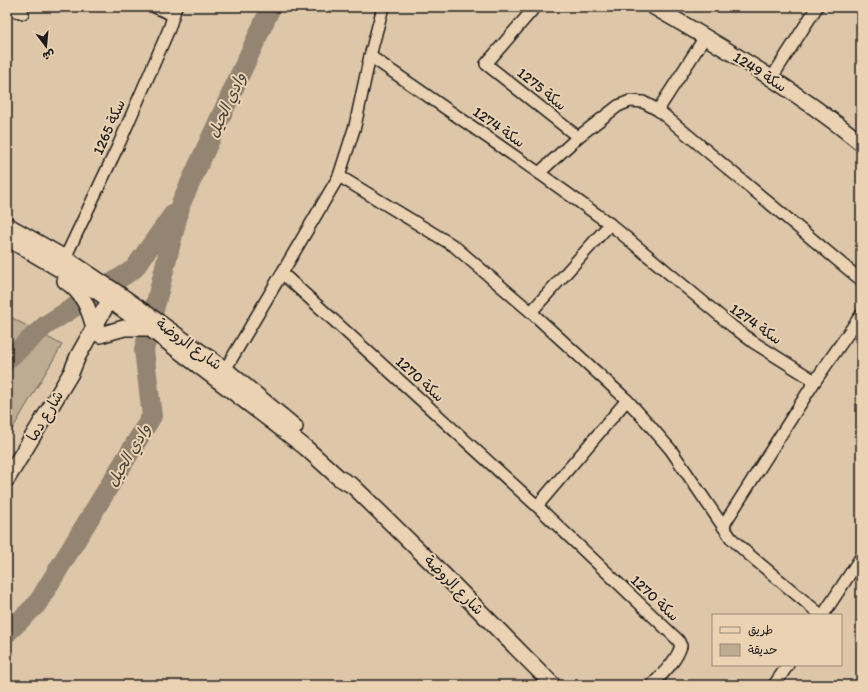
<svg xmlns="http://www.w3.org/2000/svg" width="868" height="692" viewBox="0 0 868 692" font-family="Itim,'Playpen Sans Arabic',sans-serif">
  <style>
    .green { fill: #bdab92; stroke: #6c6457 }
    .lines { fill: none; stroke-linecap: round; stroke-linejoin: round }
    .river { stroke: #948572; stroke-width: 20 }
    .street-casing { stroke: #1c1c1c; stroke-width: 14 }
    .secondary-casing { stroke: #1c1c1c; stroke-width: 18 }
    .street { stroke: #ead2b2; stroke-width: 11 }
    .secondary { stroke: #ead2b2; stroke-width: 15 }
    .labels { text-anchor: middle; stroke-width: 4; stroke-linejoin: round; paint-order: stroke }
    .street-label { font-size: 15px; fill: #1c1c1c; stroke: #ead2b2 }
    .water-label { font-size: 16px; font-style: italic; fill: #46413a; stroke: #ead2b2 }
  </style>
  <rect width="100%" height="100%" fill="#dec7a9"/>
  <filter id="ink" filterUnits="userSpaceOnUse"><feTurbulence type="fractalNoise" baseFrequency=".025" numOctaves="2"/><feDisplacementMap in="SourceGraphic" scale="8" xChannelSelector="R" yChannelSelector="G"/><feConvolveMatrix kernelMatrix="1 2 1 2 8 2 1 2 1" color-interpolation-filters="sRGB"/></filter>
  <g filter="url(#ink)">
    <path class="green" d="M7 315 62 345 7 438Z"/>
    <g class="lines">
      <g class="river">
        <path d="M7 360 46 325 134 269 174 213"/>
        <path d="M7 633 37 604 152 416 144 350 181 203 271 7"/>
      </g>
      <defs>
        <g id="street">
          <path d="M155 7 173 15"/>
          <path d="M535 7 486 64 578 137"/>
          <path d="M7 9 23 13"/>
          <path d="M370 56 539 173 610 224 732 326 753 342 815 381"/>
          <path d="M771 79 817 7"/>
          <path d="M658 110 705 37"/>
          <path d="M539 173 578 137 618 106 630 101 643 102 658 110 861 280"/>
          <path d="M339 176 454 246 531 312 627 400 646 421 671 450 731 538 747 553 821 615"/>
          <path d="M65 258 119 144 169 29 176 7"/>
          <path d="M283 274 537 506 678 640 681 646C676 662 663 673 652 685"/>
          <path d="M531 312 610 224"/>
          <path d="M222 375 339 176 355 126 370 56 383 7"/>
          <path d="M537 506 627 400"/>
          <path d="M723 526 815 381 861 315"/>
          <path d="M823 615 861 557"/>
          <path d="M774 685 788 665"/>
        </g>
        <g id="secondary">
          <path d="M654 7C725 48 797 91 861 143"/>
          <path d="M7 225 65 258 122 296 226 370 295 427"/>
          <path d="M7 238 98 292 149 328 274 423 306 448 339 478 353 486 444 575 553 685"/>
          <path d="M65 281C83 292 89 309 94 328"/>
          <path d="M100 335 124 328H149"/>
          <path d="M7 479 71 373 78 356 114 292"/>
        </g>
      </defs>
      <use href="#street" class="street-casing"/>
      <use href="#secondary" class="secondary-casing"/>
      <use href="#street" class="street"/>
      <use href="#secondary" class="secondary"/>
    </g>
  </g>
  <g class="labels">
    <g class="street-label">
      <text transform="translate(760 72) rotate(33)" y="5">سكة 1249</text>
      <text transform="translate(542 89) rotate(39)" y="5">سكة 1275</text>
      <text transform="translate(109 127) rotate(-66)" y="5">سكة 1265</text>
      <text transform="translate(499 127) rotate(35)" y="5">سكة 1274</text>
      <text transform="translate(756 324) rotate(35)" y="5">سكة 1274</text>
      <text transform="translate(189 344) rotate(36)" y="5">شارع الروضة</text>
      <text transform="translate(420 379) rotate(42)" y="5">سكة 1270</text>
      <text transform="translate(45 416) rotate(-59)" y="5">شارع دما</text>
      <text transform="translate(454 585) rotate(45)" y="5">شارع الروضة</text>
      <text transform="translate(655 598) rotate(43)" y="5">سكة 1270</text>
    </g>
    <g class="water-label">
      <text transform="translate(226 105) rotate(-65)" y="6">وادي الحيل</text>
      <text transform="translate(128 455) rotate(-59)" y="6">وادي الحيل</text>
    </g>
  </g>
  <rect width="868" height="692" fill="none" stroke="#ead2b2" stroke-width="24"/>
  <rect x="12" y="12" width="844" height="668" fill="none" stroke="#1c1c1c" stroke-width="1.5" filter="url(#ink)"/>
  <rect x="712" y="614" width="130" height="52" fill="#ead2b2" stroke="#988976"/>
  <rect x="720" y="627" width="20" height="6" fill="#ead2b2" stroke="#988976"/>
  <text x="748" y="634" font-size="12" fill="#1c1c1c">طريق</text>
  <rect x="720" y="644" width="20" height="12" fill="#bdab92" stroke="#988976"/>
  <text x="748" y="654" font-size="12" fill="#1c1c1c">حديقة</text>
  <g transform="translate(46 46) rotate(164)" stroke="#ead2b2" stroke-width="3" paint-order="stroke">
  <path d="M0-3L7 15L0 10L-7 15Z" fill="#1c1c1c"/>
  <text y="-6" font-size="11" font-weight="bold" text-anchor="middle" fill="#1c1c1c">ش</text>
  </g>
</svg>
